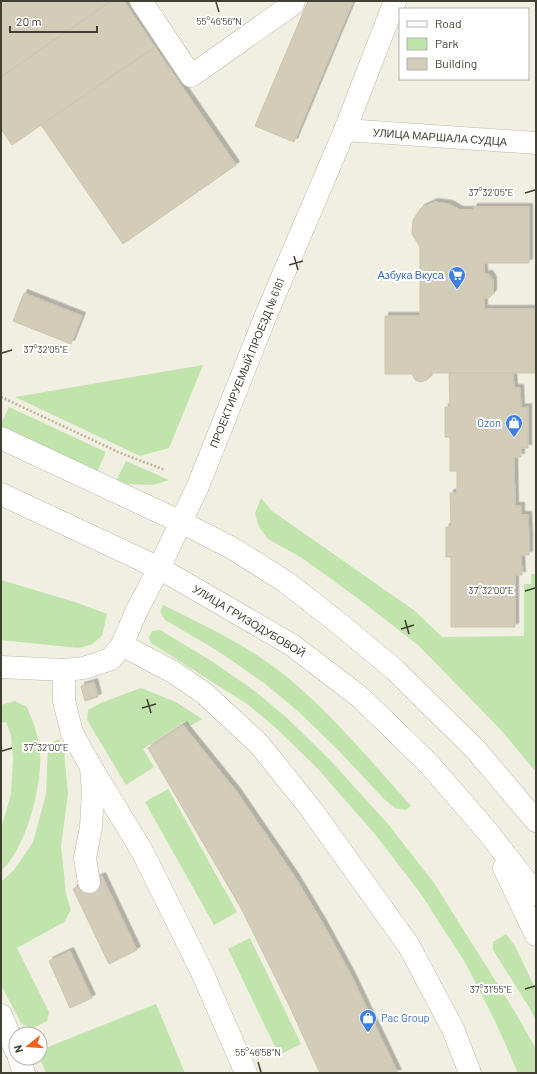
<svg xmlns="http://www.w3.org/2000/svg" width="537" height="1074" viewBox="0 0 537 1074" font-family="Barlow,sans-serif">
  <style>
    .green { fill: #c0e4ac }
    .building { fill: #d2ccb8; stroke: #ccc5ac; filter: url(#shadow) }
    .lines { fill: none; stroke-linecap: round; stroke-linejoin: round }
    .minor-casing { stroke: #bbb8a6; stroke-width: 23 }
    .path { stroke: #bdb697; stroke-width: 2.5; stroke-dasharray: 2 2; stroke-linecap: butt }
    .minor { stroke: #fff; stroke-width: 22 }
    .ticks { fill: none; stroke: #423f33; stroke-width: 1.5 }
    .labels { text-anchor: middle; stroke-width: 4; stroke-linejoin: round; paint-order: stroke }
    .street-label { font-size: 11px; fill: #423f33; stroke: #fff }
    .shop-label { font-size: 11px; fill: #366cbe; stroke: #fff; text-anchor: end }
    .ticks-label { font-size: 10px; text-anchor: middle; fill: #423f33; stroke: #fff; stroke-width: 4; stroke-linejoin: round; paint-order: stroke }
  </style>
  <defs>
    <filter id="shadow"><feDropShadow dx="3.5" dy="-3.5" stdDeviation="0" flood-color="#0004"/></filter>
  </defs>
  <rect width="100%" height="100%" fill="#f1efe2"/>
  <g class="green">
    <path d="M203 365 169 448 140 456 15 397Z"/>
    <path d="M9 407 106 452 97 472 1 428V424Z"/>
    <path d="M126 461 169 480 153 485 126 484 116 481Z"/>
    <path d="M261 498 272 511 415 611 442 637 524 636V584H531V574H536V772L500 729 418 645 360 600 302 558 268 539 259 527 255 513Z"/>
    <path d="M1 580 75 602 107 614 102 636 91 645 78 648 1 640Z"/>
    <path d="M163 605C202 624 242 643 277 669 327 708 369 759 411 806L406 810 395 808 384 799 339 751 299 712 264 683 218 651 165 620 160 612Z"/>
    <path d="M160 630 213 662 256 692 288 719 330 760 388 824 434 883 515 1012 536 1049V1073H518L496 1023 466 964 421 894 374 833 317 768 277 729 247 704 151 643 149 637 152 631Z"/>
    <path d="M141 688 176 702 202 719 190 726 185 721 143 749 154 767 126 785 87 720 88 710 103 702Z"/>
    <path d="M15 701 27 707C33 721 38 735 40 751 43 784 26 849 1 871V829L11 794 13 759 11 736 6 722 1 723V705Z"/>
    <path d="M59 739 64 751 68 794 61 846 66 894 71 910 64 922 17 948 49 1012 47 1021 31 1029 21 1023 1 985V882L14 870 33 842 46 794 48 744Z"/>
    <path d="M168 789 237 912 214 925 145 802Z"/>
    <path d="M506 934 515 946 536 990V1020L529 1007 493 950V942Z"/>
    <path d="M250 938 301 1044 279 1055 228 949Z"/>
    <path d="M156 1004 185 1073H46L40 1058 48 1047Z"/>
  </g>
  <g class="building">
    <path d="M1 1H111L1 77Z"/>
    <path d="M111 1H124L155 47 12 145 1 129V77Z"/>
    <path d="M308 1H353L294 142 255 126Z"/>
    <path d="M155 47 236 165 123 244 41 125Z"/>
    <path d="M434 202 449 204 460 210H473L474 207H529V263H484V274H489L493 280V293L489 298H484V309H536V373H432L427 380 420 382 415 380 412 374H385V316H420V247L412 234 413 220 421 208Z"/>
    <path d="M24 293 82 316 71 344 13 321Z"/>
    <path d="M449 373H513L514 388H520L521 408 528 407V448H521V457H514L515 506H521V515H528L529 536V555H521L522 575H515V627H451V557H446V527H451L450 493H457V471H450V437H445V407H450Z"/>
    <path d="M94 682 98 697 85 701 81 686Z"/>
    <path d="M183 725 237 792 295 877 322 922 351 975 398 1073H320L289 1005 242 910 148 748Z"/>
    <path d="M102 876 137 950 109 964 73 889Z"/>
    <path d="M70 951 92 998 70 1008 49 961Z"/>
  </g>
  <g class="lines">
    <defs>
      <g id="minor">
        <path d="M141 1 191 76 293 4 294 1"/>
        <path d="M345 130 536 143"/>
        <path d="M1 438 181 522 232 548 286 582 341 625 395 670 476 750 536 821"/>
        <path d="M1 494 159 568 292 645 360 697 429 764 487 831 536 894"/>
        <path d="M122 645 173 672 204 693 259 744 311 809 409 946 453 1029 470 1073"/>
        <path d="M1 667 64 670 84 668 111 659 122 645 136 612 159 568 198 486 266 315 345 130 395 1"/>
        <path d="M64 670V701L72 733 91 767 93 793 91 827 85 858 89 882"/>
        <path d="M91 767 142 851 202 972 246 1073"/>
        <path d="M504 868 536 935"/>
        <path d="M1 1015 16 1051"/>
        <path d="M19 1058 24 1073"/>
      </g>
    </defs>
    <use href="#minor" class="minor-casing"/>
    <path class="path" d="M1 397 118 452 165 470"/>
    <use href="#minor" class="minor"/>
  </g>
  <path class="ticks" d="M216 2 219 12M525 193 535 190M294 256 298 270M289 265 303 261M2 353 12 350M525 591 535 588M405 620 409 634M401 629 414 625M147 699 151 713M142 708 156 704M2 751 12 748M525 989 535 986M258 1062 261 1072"/>
  <defs>
    <symbol id="supermarket-pin" viewBox="-11 -11 22 30"><path d="M0 17L-7.5 6A9.5 9.5 0 1 1 7.5 6Z" fill="#3f7fe0" stroke="#fff"/><path d="M-6-5.5h2.5l.6 2H6L4.5 2H-2.5L-4.4-4H-6ZM-1.5 3.2a1.3 1.3 0 1 0 .1 0ZM3 3.2a1.3 1.3 0 1 0 .1 0Z" fill="#fff"/></symbol>
    <symbol id="shop-pin" viewBox="-11 -11 22 30"><path d="M0 17L-7.5 6A9.5 9.5 0 1 1 7.5 6Z" fill="#3f7fe0" stroke="#fff"/><path d="M-5-2.5h2.3a2.7 3.5 0 0 1 5.4 0H5L5.5 6h-11ZM-1.5-2.5h3a1.5 2.3 0 0 0-3 0Z" fill="#fff"/></symbol>
  </defs>
  <g fill-rule="evenodd">
    <use href="#supermarket-pin" x="447" y="265" width="20" height="27"/>
    <use href="#shop-pin" x="504" y="413" width="20" height="27"/>
    <use href="#shop-pin" x="358" y="1008" width="20" height="27"/>
  </g>
  <g class="labels">
    <g class="street-label">
      <text transform="translate(440 137) rotate(4)" y="4">УЛИЦА МАРШАЛА СУДЦА</text>
      <text transform="translate(247 363) rotate(-68)" y="4">ПРОЕКТИРУЕМЫЙ ПРОЕЗД № 6161</text>
      <text transform="translate(249 621) rotate(31)" y="4">УЛИЦА ГРИЗОДУБОВОЙ</text>
    </g>
    <g class="shop-label">
      <text x="444" y="279">Азбука Вкуса</text>
      <text x="501" y="427">Ozon</text>
      <text x="381" y="1022" text-anchor="start">Pac Group</text>
    </g>
  </g>
  <g class="ticks-label">
    <text x="219" y="25">55°46'56"N</text>
    <text x="491" y="196">37°32'05"E</text>
    <text x="46" y="353">37°32'05"E</text>
    <text x="491" y="594">37°32'00"E</text>
    <text x="46" y="751">37°32'00"E</text>
    <text x="491" y="993">37°31'55"E</text>
    <text x="258" y="1056">55°46'58"N</text>
  </g>
  <rect width="537" height="1074" fill="none" stroke="#423f33" stroke-width="4"/>
  <rect x="399" y="8" width="130" height="72" fill="#ffffff" stroke="#b3b2ad"/>
  <rect x="407" y="21" width="20" height="6" fill="#ffffff" stroke="#b3b2ad"/>
  <text x="435" y="28" font-size="12" fill="#423f33">Road</text>
  <rect x="407" y="38" width="20" height="12" fill="#c0e4ac" stroke="#b3b2ad"/>
  <text x="435" y="48" font-size="12" fill="#423f33">Park</text>
  <rect x="407" y="58" width="20" height="12" fill="#d2ccb8" stroke="#b3b2ad"/>
  <text x="435" y="68" font-size="12" fill="#423f33">Building</text>
  <g transform="translate(28 1046) rotate(253)"><circle r="19" fill="#ffffff" stroke="#b3b2ad"/>
  <path d="M0-3L7 15L0 10L-7 15Z" fill="#f26118"/>
  <text y="-6" font-size="11" font-weight="bold" text-anchor="middle" fill="#423f33">N</text>
  </g>
  <path d="M10 26v6h87v-6" fill="none" stroke="#423f33" stroke-width="2"/>
  <text x="16" y="26" font-size="12" fill="#423f33" stroke="#ffffff" stroke-width="3" paint-order="stroke">20 m</text>
</svg>
